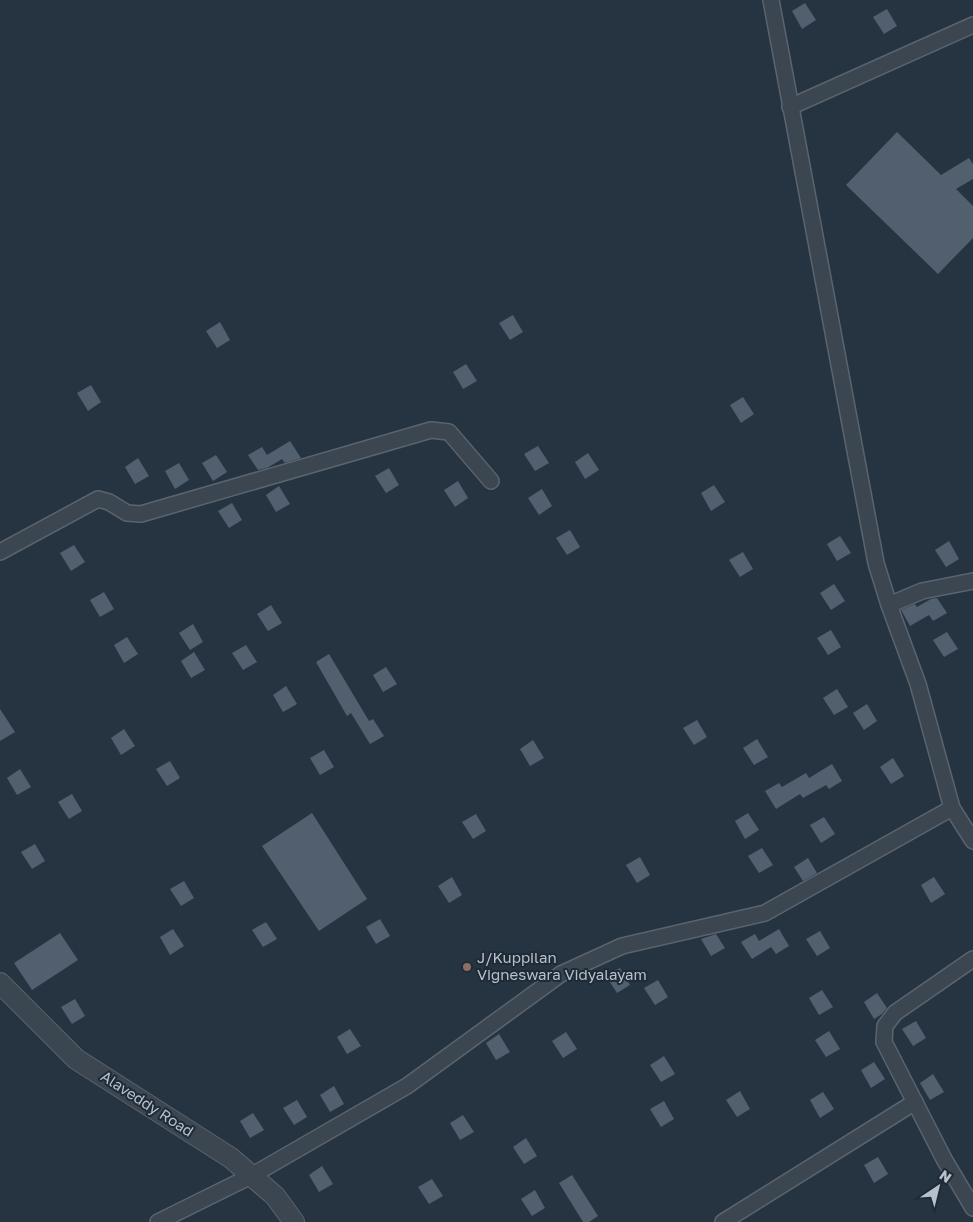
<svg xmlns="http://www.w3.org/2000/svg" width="973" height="1222" viewBox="0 0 973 1222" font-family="'Golos Text',sans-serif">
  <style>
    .building { fill: #525f6f }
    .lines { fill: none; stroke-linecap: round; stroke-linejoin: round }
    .minor-casing { stroke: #59646f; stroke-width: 18 }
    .tertiary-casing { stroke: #59646f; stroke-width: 22 }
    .minor { stroke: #3b4651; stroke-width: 15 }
    .tertiary { stroke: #3b4651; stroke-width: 20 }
    .education-dot { fill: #8d6e63; stroke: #1f2b37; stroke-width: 2 }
    .labels { text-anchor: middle; stroke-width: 4; stroke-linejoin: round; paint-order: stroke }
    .poi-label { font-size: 15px; fill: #b8c1cb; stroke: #1f2b37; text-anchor: start }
    .street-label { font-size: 15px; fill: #b8c1cb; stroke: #1f2b37 }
  </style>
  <rect width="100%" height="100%" fill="#263442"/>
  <g class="building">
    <path d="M805 3 816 20 802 29 792 11Z"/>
    <path d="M887 9 897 26 884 34 873 17Z"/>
    <path d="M897 132 941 175 969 158 973 164V179L956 189 973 206V238L938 274 846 185Z"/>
    <path d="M513 315 523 332 510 340 499 323Z"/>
    <path d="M220 322 230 340 217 348 206 331Z"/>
    <path d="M466 364 477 381 463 389 453 372Z"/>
    <path d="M91 385 101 402 88 411 77 393Z"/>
    <path d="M743 397 754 414 741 423 730 405Z"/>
    <path d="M290 441 301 458 285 463 282 459 267 468 258 470 248 455 262 447 267 455Z"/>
    <path d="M538 446 549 463 535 471 524 454Z"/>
    <path d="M588 453 599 470 585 479 575 462Z"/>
    <path d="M216 455 227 472 213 481 202 463Z"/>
    <path d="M138 458 149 476 135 484 125 467Z"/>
    <path d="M179 463 189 480 175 489 165 471Z"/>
    <path d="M389 468 399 485 386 493 375 476Z"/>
    <path d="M458 481 468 498 455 507 444 490Z"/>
    <path d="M714 485 725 502 711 511 701 493Z"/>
    <path d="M279 486 290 504 276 512 266 495Z"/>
    <path d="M542 489 552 506 539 515 528 498Z"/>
    <path d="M232 503 242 520 229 528 218 511Z"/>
    <path d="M570 530 580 547 567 555 556 538Z"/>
    <path d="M840 536 851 553 837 561 827 544Z"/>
    <path d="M949 541 959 559 946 567 935 550Z"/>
    <path d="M74 545 85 562 71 571 60 553Z"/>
    <path d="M743 552 753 569 740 577 729 560Z"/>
    <path d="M834 584 845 601 831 610 820 593Z"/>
    <path d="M104 592 114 609 100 617 90 600Z"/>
    <path d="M937 598 947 613 933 621 929 615 910 626 901 610 915 604 917 607 931 599Z"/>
    <path d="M271 605 282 623 268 631 257 614Z"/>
    <path d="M193 624 203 642 190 650 179 633Z"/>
    <path d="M831 630 841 647 828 655 817 638Z"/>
    <path d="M947 632 958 649 944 657 933 640Z"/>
    <path d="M127 637 138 654 124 663 114 645Z"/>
    <path d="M246 645 257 662 243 670 232 653Z"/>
    <path d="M194 652 205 670 191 678 181 661Z"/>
    <path d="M329 654 369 721 373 719 384 736 370 744 351 713 347 716 316 662Z"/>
    <path d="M386 667 397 684 383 692 373 675Z"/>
    <path d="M286 686 297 704 283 712 273 695Z"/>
    <path d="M837 689 848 707 834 715 823 698Z"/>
    <path d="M867 704 877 721 864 730 853 713Z"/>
    <path d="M0 709 15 732 0 741Z"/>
    <path d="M697 720 707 737 694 745 683 728Z"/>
    <path d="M124 729 135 746 121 755 111 738Z"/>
    <path d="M757 739 768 757 754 765 743 748Z"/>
    <path d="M533 740 544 758 530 766 520 749Z"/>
    <path d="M324 750 334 767 320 775 310 758Z"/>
    <path d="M893 758 904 776 891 784 880 767Z"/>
    <path d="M170 761 180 778 167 786 156 769Z"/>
    <path d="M832 764 842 781 829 789 826 785 803 798 800 794 776 809 765 791 779 783 782 787 806 773 809 778Z"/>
    <path d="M20 769 31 787 17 795 7 778Z"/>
    <path d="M72 794 82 811 69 819 58 802Z"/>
    <path d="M312 813 367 899 319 931 262 846Z"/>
    <path d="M748 813 759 830 745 839 735 821Z"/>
    <path d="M476 814 486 831 473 839 462 822Z"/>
    <path d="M824 817 835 834 821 843 810 825Z"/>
    <path d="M35 844 45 861 32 869 21 852Z"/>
    <path d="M762 848 773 865 759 873 748 856Z"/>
    <path d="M640 857 650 875 637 883 626 865Z"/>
    <path d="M808 858 817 873 803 881 794 867Z"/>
    <path d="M452 877 462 895 449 903 438 886Z"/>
    <path d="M934 877 945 894 931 903 921 885Z"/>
    <path d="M184 881 194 898 181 906 170 889Z"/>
    <path d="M380 919 390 936 376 944 366 927Z"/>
    <path d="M266 922 277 939 263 947 252 930Z"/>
    <path d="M173 929 184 946 170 955 160 937Z"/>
    <path d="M779 929 789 946 776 954 771 947 752 959 741 942 755 934 759 941Z"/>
    <path d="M820 931 830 948 817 956 806 939Z"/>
    <path d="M60 933 78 960 32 990 14 963Z"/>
    <path d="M716 934 725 948 711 956 701 939Z"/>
    <path d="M620 968 630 985 617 993 606 976Z"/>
    <path d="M658 980 668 997 655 1005 644 988Z"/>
    <path d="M822 990 833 1007 819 1015 809 998Z"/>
    <path d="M877 993 887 1008 882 1014 874 1019 864 1002Z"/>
    <path d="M75 999 85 1016 72 1024 61 1007Z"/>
    <path d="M916 1021 926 1038 913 1046 902 1029Z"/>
    <path d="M350 1029 361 1046 347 1054 337 1037Z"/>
    <path d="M829 1031 840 1049 826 1057 815 1040Z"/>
    <path d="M566 1032 577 1049 563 1058 552 1041Z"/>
    <path d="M499 1034 510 1052 496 1060 486 1043Z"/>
    <path d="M664 1056 675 1074 661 1082 650 1065Z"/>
    <path d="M874 1062 885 1079 871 1088 861 1070Z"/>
    <path d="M933 1074 944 1092 930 1100 920 1083Z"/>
    <path d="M334 1086 344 1104 330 1112 320 1095Z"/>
    <path d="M740 1091 750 1109 737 1117 726 1100Z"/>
    <path d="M823 1092 834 1109 820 1118 810 1100Z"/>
    <path d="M297 1100 307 1117 294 1125 283 1108Z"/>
    <path d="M664 1101 674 1119 661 1127 650 1109Z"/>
    <path d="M253 1113 264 1130 250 1138 240 1121Z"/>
    <path d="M463 1115 474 1132 460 1140 450 1123Z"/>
    <path d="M526 1138 537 1156 524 1164 513 1147Z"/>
    <path d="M878 1157 888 1174 874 1183 864 1165Z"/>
    <path d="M322 1166 333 1184 319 1192 309 1175Z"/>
    <path d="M572 1175 598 1216 589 1222H583L559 1183Z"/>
    <path d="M432 1179 443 1196 429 1204 418 1187Z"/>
    <path d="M535 1190 545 1208 532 1216 521 1199Z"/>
  </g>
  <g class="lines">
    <defs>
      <g id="minor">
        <path d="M790 107 973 25"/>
        <path d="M0 552 98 499 109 502 127 513 141 514 431 430 449 432 491 481"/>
        <path d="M889 605 922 591 973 581"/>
        <path d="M952 808 973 841"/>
        <path d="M973 959 895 1013 885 1026 884 1042 944 1159 973 1208"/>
        <path d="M158 1222 251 1176 407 1086 561 974 622 946 765 913 952 808 918 684 889 605 876 563 771 0"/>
        <path d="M723 1222 915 1102"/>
      </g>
      <path id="tertiary" d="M0 983 76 1059 231 1158 275 1196 294 1222"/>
    </defs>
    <use href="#minor" class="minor-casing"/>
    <use href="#tertiary" class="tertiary-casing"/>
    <use href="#minor" class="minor"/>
    <use href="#tertiary" class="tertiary"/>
  </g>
  <circle class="education-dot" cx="467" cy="967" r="5"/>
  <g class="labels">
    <g class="poi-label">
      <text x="477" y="963">J/Kuppilan<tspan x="477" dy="17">Vigneswara Vidyalayam</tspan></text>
    </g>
    <g class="street-label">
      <text transform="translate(147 1104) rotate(33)" y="5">Alaveddy Road</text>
    </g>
  </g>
  <g transform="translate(938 1187) rotate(35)" stroke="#1f2b37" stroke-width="4" paint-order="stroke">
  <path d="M0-4L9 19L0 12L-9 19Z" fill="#b8c1cb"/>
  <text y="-8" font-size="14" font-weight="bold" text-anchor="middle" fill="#b8c1cb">N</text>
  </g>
</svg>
